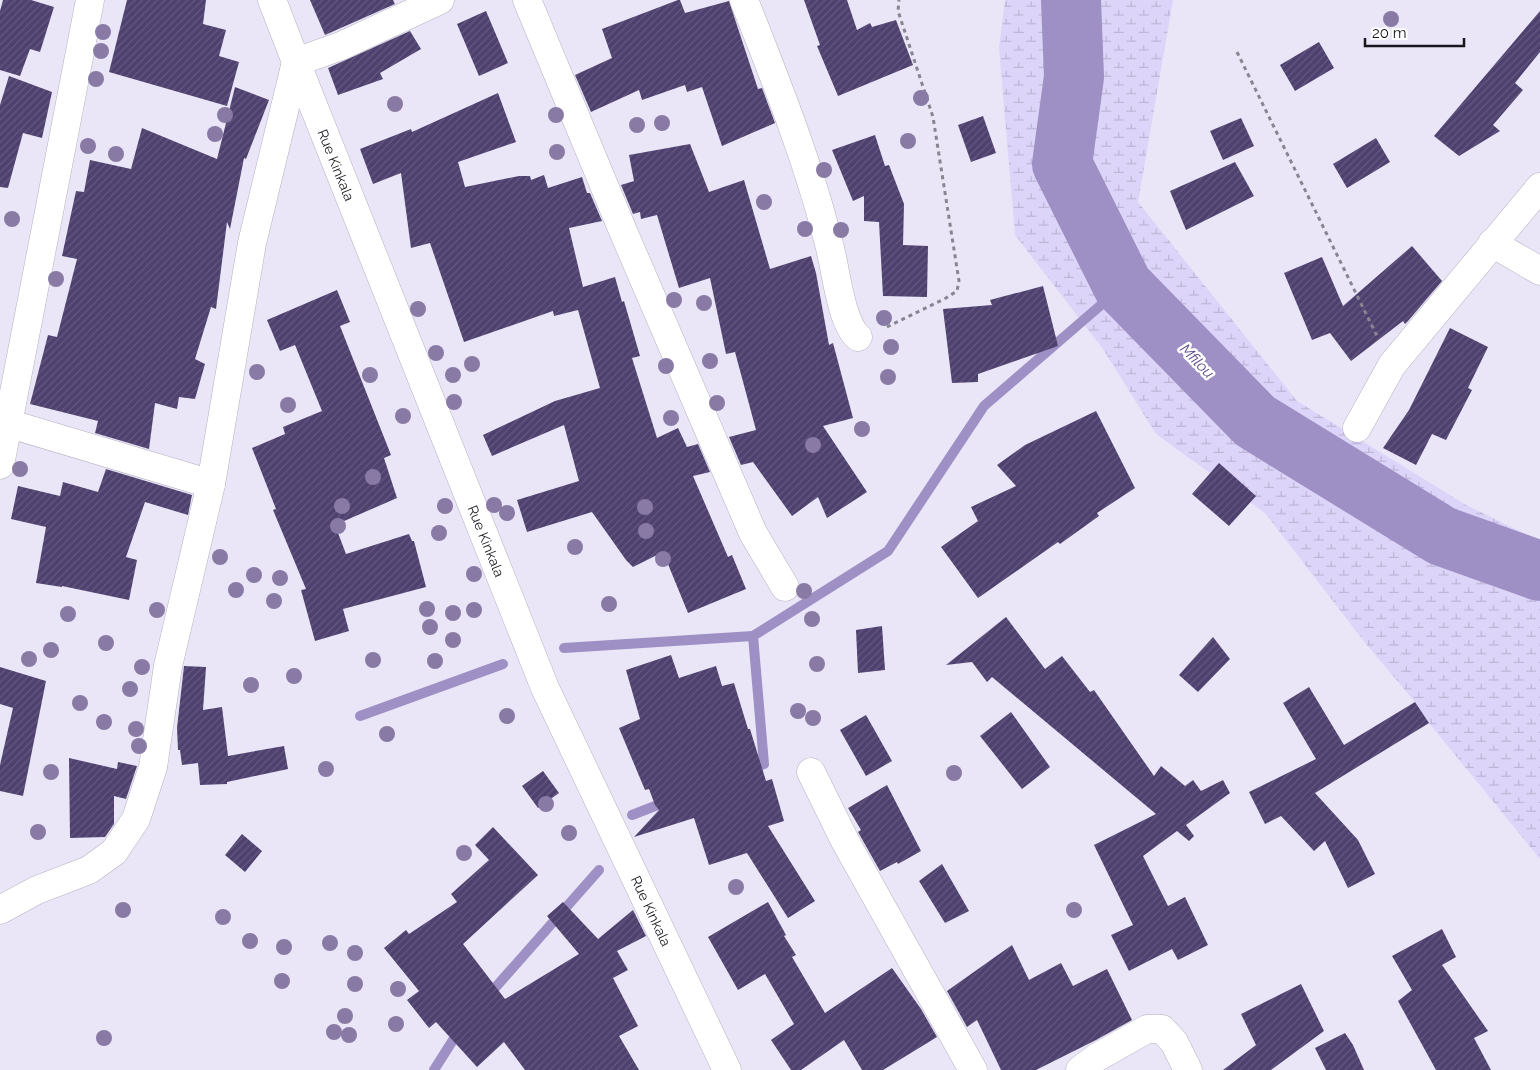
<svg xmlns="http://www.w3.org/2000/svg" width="1540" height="1070" viewBox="0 0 1540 1070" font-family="Raleway,sans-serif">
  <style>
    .wetland { fill: url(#wetland-marsh) }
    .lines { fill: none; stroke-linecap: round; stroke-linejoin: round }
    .stream { stroke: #9e90c4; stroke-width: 10 }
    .river { stroke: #9e90c4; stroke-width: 60 }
    .building { fill: url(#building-hatch) }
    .street-casing { stroke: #b5b1c1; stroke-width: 29 }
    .path { stroke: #888591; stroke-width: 3; stroke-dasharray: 4 4; stroke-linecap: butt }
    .street { stroke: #fff; stroke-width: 28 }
    .tree { fill: #887aa4 }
    .labels { text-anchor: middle; stroke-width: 5; stroke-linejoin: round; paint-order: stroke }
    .street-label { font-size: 14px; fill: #19171d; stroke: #fff }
    .water-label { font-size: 15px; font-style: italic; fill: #5e498b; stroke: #fff }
  </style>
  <defs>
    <pattern id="wetland-marsh" width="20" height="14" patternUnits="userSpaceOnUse" patternTransform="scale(1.25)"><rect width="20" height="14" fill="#ddd4f9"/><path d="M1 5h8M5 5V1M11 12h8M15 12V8" fill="none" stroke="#bdb5d5"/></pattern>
    <pattern id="building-hatch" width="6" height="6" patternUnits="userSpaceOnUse" patternTransform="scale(1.25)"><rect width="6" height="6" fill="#4f416f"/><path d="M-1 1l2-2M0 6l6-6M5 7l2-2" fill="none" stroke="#64597e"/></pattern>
  </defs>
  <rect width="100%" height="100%" fill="#eae6f7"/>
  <path class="wetland" d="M1005 0H1173L1138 202 1297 401 1466 505 1540 541V859L1429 723 1415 702 1366 644 1265 513 1156 434 1103 349 1015 235 999 48Z"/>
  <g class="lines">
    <g class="stream">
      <path d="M564 648 753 636"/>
      <path d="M360 716 503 664"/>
      <path d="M749 769 764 764 753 636 888 551 984 406 1123 286"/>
      <path d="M632 815 668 801"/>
      <path d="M487 997 599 870"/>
      <path d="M434 1070 460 1029"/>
    </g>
    <path class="river" d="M1071 0 1074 77 1062 164 1123 286 1255 421 1442 536 1540 571"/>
  </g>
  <g class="building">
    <path d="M3 0H31L54 7 40 52 30 49 20 76 0 70V11Z"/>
    <path d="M127 0H206L203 24 226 30 219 56 239 62 227 106 109 72Z"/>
    <path d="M310 0H393L395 4 325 35Z"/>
    <path d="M678 0H680L685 13 729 1 758 89 762 88 775 123 722 146 702 87 687 92 685 85 642 100 639 90 591 112 575 75 612 58 602 29Z"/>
    <path d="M804 0H847L857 30 870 23 872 27 896 20 913 65 838 96 817 46 820 45Z"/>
    <path d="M486 11 508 63 479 76 457 24Z"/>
    <path d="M1540 11V52L1515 83 1523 90 1493 125 1500 131 1459 156 1434 136Z"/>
    <path d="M410 31 421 49 380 73 383 79 338 95 328 68Z"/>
    <path d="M1319 42 1334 68 1295 91 1280 65Z"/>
    <path d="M9 76 52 92 42 138 23 133 8 188 0 187V105Z"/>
    <path d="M235 87 269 100 246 159 244 158 230 229 227 222 216 309 211 307 195 359 205 364 195 399 179 397 177 409 155 403 149 449 95 433 98 421 30 404 48 335 57 337 77 259 62 256 76 191 84 192 90 160 131 169 142 128 217 159Z"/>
    <path d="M498 93 516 142 458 162 465 187 519 176H530L531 180 544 175 548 188 582 177 587 193H590L602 221 569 228 583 287 615 277 622 302 624 301 640 356 632 358 657 438 678 428 687 447 698 444 710 472 693 476 728 557 732 555 746 589 688 613 663 552 633 567 626 560 592 512 527 532 517 500 579 481 564 425 492 456 483 435 555 401 600 388 578 310 554 316 553 311 464 342 430 243 411 248 401 173 373 184 360 149 411 129 412 132Z"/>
    <path d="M983 116 996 153 971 162 958 125Z"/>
    <path d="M1241 118 1254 146 1223 160 1210 131Z"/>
    <path d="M875 135 885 166 889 165 904 204 903 245 928 246 927 297 883 296 879 222 864 221V196L853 201 832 150Z"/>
    <path d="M1376 138 1390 162 1347 188 1333 164Z"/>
    <path d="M690 144 709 192 744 180 770 269 811 256 816 273 829 345 833 343 853 418 823 426 867 492 827 518 818 497 792 516 753 462 741 465 729 437 756 430 735 352 726 354 710 278 679 288 657 215 641 219 640 212 633 214 621 185 634 181 629 155Z"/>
    <path d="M1235 162 1254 196 1186 230 1170 191Z"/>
    <path d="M1412 246 1442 281 1408 321 1405 324 1403 321 1351 361 1330 333 1312 340 1284 273 1322 257 1343 306Z"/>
    <path d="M1043 286 1058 346 978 374V382L952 383 943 309 992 305 990 300Z"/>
    <path d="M337 290 350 322 340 326 391 455 384 458 397 498 335 525 346 554 409 534 412 541H414L426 587 343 609 349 631 315 641 301 590 306 589 273 510 276 509 252 448 285 434 283 427 322 411 295 345 280 351 267 320Z"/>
    <path d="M1450 328 1488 347 1468 388 1472 390 1446 440 1432 434 1416 465 1383 448 1409 410Z"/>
    <path d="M1096 411 1135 488 1097 513 1099 516 1060 544 1058 542 978 598 941 547 978 521 971 507 1016 486 997 465 1025 445Z"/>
    <path d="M1219 463 1256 496 1229 526 1192 494Z"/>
    <path d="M106 469 192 495 188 515 145 502 126 557 137 560 129 600 62 586V587L36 583 46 527 11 519 18 486 60 496 63 482 98 492Z"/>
    <path d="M1006 617 1045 669 1062 656 1090 692 1094 690 1154 776 1161 766 1185 786 1193 780 1201 791 1223 780 1230 793 1186 825 1194 836 1189 841 1177 831 1143 856 1168 906 1185 897 1208 945 1178 960 1172 949 1129 971 1111 935 1133 925 1094 845 1156 814 992 677 987 682 972 662 946 665Z"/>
    <path d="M882 626 885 670 858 673 856 630Z"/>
    <path d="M1213 637 1230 659 1198 692 1179 675Z"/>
    <path d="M671 655 679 678 716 666 722 686 734 683 748 729H750L766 781 772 779 784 821 768 826 815 901 788 918 747 853 709 865 694 818 634 837 659 810 655 805 649 789 645 790 619 728 640 719 626 670Z"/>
    <path d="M184 666 206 667 203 710 222 707 228 756 284 746 288 769 227 782V784L200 785 198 763 182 765 180 750H178L177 728Z"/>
    <path d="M0 667 46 681 23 796 0 791V765L13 708 0 704Z"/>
    <path d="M1309 687 1344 745 1415 702 1429 723 1315 793 1358 840 1375 874 1348 888 1325 841 1314 851 1281 816 1265 824 1249 792 1316 759 1283 703Z"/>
    <path d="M1011 712 1050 767 1022 789 980 736Z"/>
    <path d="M866 715 892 761 866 776 840 730Z"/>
    <path d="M69 758 117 769 118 762 137 766 126 799 114 796V824L105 837 70 838Z"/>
    <path d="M543 771 559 793 538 808 522 786Z"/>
    <path d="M887 785 921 851 898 864 897 862 880 871 858 832 861 830 848 808Z"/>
    <path d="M493 827 538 875 463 944 505 999 579 954 547 916 563 902 598 939 633 910 646 936 617 951 628 970 613 978 638 1026 619 1036 639 1070H525L504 1042 477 1067 436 1022 429 1028 407 1000 419 991 384 948 406 930 409 934 457 902 451 894 489 860 475 845Z"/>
    <path d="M242 834 262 851 245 872 225 855Z"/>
    <path d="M942 864 969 911 945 923 919 881Z"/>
    <path d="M768 902 786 935 784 936 796 955 792 957 825 1013 892 968 921 1009 937 1037 883 1070H862L844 1040 801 1070H791L771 1040 794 1024 765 974 738 990 708 937Z"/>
    <path d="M1442 929 1456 957 1442 965 1488 1031 1474 1038 1491 1070H1436L1398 1001 1412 990 1392 956Z"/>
    <path d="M1012 945 1029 980 1061 963 1073 986 1107 969 1132 1020 1096 1040 1036 1070H1001L977 1020 967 1027 947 991Z"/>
    <path d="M1301 984 1324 1031 1271 1070H1223L1256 1045 1241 1014Z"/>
    <path d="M1345 1033 1353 1045 1364 1070H1326L1315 1048Z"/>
  </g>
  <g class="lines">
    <defs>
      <g id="street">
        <path d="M272 0 296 62 545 688 727 1070"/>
        <path d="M527 0 623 231 753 533 785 587"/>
        <path d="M744 0C776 81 809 163 830 248 836 271 841 322 858 337"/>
        <path d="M1492 243 1540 271"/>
        <path d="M0 421 211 484"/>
        <path d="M1357 428 1392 365 1540 187"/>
        <path d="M0 465 90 0"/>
        <path d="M811 772 845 841 973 1070"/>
        <path d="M0 910 37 890 89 870 114 852 136 819 153 767 168 666 211 484 252 243 296 62 341 46 440 0"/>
        <path d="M1080 1070 1096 1058 1147 1029H1162L1174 1042 1188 1070"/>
      </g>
    </defs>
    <use href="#street" class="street-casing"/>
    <g class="path">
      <path d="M1237 52 1377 336"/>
      <path d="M887 327 946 298 957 291 959 281 933 117 898 11 899 0"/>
    </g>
    <use href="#street" class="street"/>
  </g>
  <g class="tree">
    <circle cx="1391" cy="19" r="8"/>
    <circle cx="103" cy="32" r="8"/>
    <circle cx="101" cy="51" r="8"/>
    <circle cx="96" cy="79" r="8"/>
    <circle cx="921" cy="98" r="8"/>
    <circle cx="395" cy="104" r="8"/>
    <circle cx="225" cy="115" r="8"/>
    <circle cx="556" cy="115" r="8"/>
    <circle cx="662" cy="123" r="8"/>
    <circle cx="637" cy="125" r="8"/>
    <circle cx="215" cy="134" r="8"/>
    <circle cx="908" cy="141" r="8"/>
    <circle cx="88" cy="146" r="8"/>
    <circle cx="557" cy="152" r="8"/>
    <circle cx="116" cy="154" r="8"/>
    <circle cx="824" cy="170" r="8"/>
    <circle cx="764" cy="202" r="8"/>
    <circle cx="12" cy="219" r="8"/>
    <circle cx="805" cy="229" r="8"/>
    <circle cx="841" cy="230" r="8"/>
    <circle cx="56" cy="279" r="8"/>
    <circle cx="674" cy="300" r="8"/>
    <circle cx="704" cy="303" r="8"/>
    <circle cx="418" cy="309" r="8"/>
    <circle cx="884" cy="318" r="8"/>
    <circle cx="891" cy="347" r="8"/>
    <circle cx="436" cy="353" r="8"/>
    <circle cx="710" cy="361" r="8"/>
    <circle cx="472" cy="364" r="8"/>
    <circle cx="666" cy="366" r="8"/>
    <circle cx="257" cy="372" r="8"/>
    <circle cx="370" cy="375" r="8"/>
    <circle cx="453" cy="375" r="8"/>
    <circle cx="888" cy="377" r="8"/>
    <circle cx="454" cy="402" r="8"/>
    <circle cx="717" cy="403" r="8"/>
    <circle cx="288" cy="405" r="8"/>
    <circle cx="403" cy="416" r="8"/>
    <circle cx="671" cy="418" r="8"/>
    <circle cx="862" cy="429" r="8"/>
    <circle cx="813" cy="445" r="8"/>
    <circle cx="20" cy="469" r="8"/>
    <circle cx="373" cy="477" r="8"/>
    <circle cx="494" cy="505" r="8"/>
    <circle cx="342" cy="506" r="8"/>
    <circle cx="445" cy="506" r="8"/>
    <circle cx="645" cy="507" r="8"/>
    <circle cx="507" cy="513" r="8"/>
    <circle cx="338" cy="526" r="8"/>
    <circle cx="646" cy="531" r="8"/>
    <circle cx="439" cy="533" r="8"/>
    <circle cx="575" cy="547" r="8"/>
    <circle cx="220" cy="557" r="8"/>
    <circle cx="663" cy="559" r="8"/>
    <circle cx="474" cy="574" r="8"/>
    <circle cx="254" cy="575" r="8"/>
    <circle cx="280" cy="578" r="8"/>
    <circle cx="236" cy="590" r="8"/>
    <circle cx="804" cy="591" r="8"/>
    <circle cx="274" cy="601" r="8"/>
    <circle cx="609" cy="604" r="8"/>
    <circle cx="427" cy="609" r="8"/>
    <circle cx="157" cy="610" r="8"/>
    <circle cx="474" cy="610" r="8"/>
    <circle cx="453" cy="613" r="8"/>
    <circle cx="68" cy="614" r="8"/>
    <circle cx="812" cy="619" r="8"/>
    <circle cx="430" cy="627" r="8"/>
    <circle cx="453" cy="640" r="8"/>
    <circle cx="106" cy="643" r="8"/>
    <circle cx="51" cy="650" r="8"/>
    <circle cx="29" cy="659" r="8"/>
    <circle cx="373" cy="660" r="8"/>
    <circle cx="435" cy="661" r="8"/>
    <circle cx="817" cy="664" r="8"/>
    <circle cx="142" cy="667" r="8"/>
    <circle cx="294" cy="676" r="8"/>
    <circle cx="251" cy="685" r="8"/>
    <circle cx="130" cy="689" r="8"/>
    <circle cx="80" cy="703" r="8"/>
    <circle cx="798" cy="711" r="8"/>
    <circle cx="507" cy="716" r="8"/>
    <circle cx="813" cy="718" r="8"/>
    <circle cx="104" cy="722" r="8"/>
    <circle cx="136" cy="729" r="8"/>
    <circle cx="387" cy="734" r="8"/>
    <circle cx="139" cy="746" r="8"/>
    <circle cx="326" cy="769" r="8"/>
    <circle cx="51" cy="772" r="8"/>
    <circle cx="954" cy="773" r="8"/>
    <circle cx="546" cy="804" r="8"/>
    <circle cx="38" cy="832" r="8"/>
    <circle cx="569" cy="833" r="8"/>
    <circle cx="464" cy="853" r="8"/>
    <circle cx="736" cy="887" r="8"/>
    <circle cx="123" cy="910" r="8"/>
    <circle cx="1074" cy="910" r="8"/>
    <circle cx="223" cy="917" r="8"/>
    <circle cx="250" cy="941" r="8"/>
    <circle cx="330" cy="943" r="8"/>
    <circle cx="284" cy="947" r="8"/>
    <circle cx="355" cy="953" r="8"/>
    <circle cx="282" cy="981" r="8"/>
    <circle cx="355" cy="984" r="8"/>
    <circle cx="398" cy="989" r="8"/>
    <circle cx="345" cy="1016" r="8"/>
    <circle cx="396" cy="1024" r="8"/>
    <circle cx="334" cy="1032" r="8"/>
    <circle cx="349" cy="1035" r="8"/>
    <circle cx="104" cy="1038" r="8"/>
  </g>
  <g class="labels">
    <g class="street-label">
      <text transform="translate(336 165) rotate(68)" y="5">Rue Kinkala</text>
      <text transform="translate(486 541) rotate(68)" y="5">Rue Kinkala</text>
      <text transform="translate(651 911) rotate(65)" y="5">Rue Kinkala</text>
    </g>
    <g class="water-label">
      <text transform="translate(1197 361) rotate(46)" y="5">Mfilou</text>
    </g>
  </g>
  <path d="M1365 38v8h99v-8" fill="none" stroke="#19171d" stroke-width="2.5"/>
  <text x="1372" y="38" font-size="15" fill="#19171d" stroke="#ffffff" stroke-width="4" paint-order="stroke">20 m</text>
</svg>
